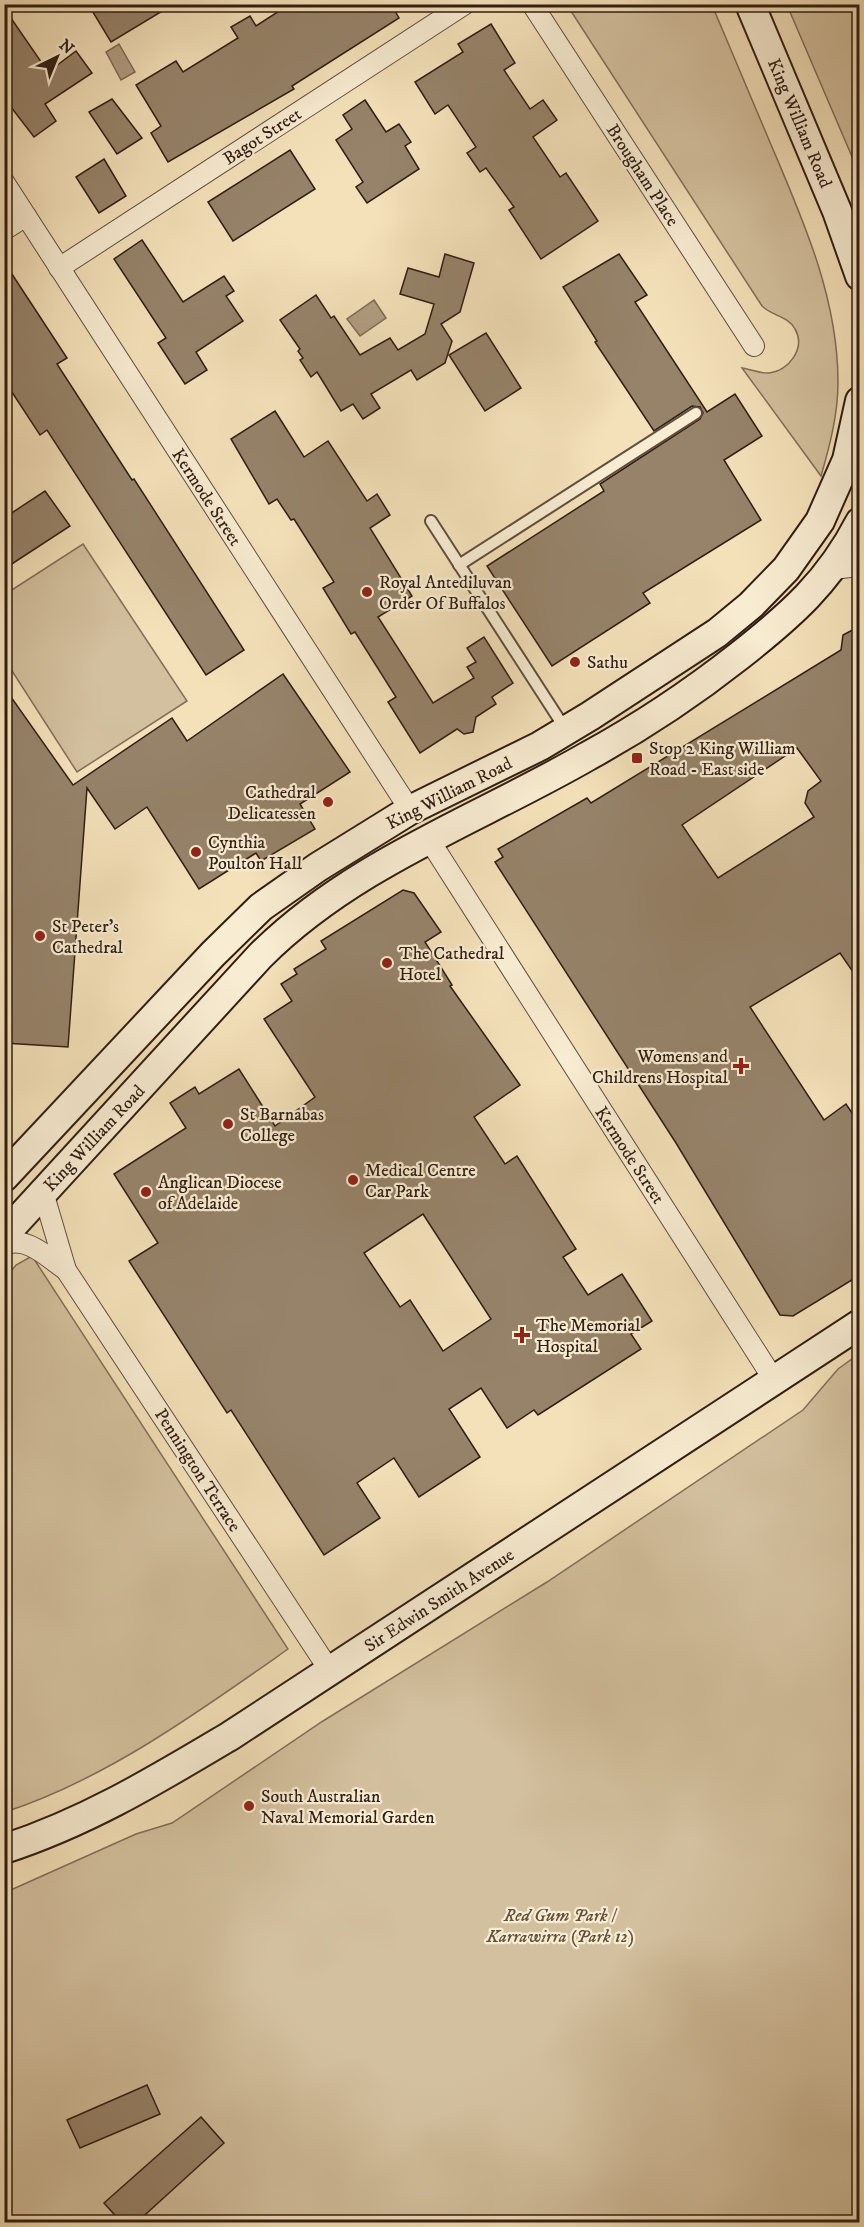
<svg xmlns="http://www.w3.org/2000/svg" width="864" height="2227" viewBox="0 0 864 2227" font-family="'IM FELL DW Pica',serif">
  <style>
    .green { fill: #d3c09e; stroke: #826e59; stroke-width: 1.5 }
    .water { fill: #b19e82; stroke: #7d6a56; stroke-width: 1.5 }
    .building { fill: #96836a; stroke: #301d14; stroke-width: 1.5; fill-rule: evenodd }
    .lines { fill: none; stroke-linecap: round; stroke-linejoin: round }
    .service-casing { stroke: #614e3e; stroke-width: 14 }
    .minor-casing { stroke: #614e3e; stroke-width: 22 }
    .secondary-casing { stroke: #301d14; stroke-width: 32 }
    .service { stroke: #f8ecd2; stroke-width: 10 }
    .minor { stroke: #f8ecd2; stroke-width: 20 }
    .secondary { stroke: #f8ecd2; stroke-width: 28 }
    .poi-dot { fill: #8f2418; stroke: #f8ecd2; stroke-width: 2 }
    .labels { text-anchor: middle; stroke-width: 4.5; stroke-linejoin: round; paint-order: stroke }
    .street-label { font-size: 18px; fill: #301d14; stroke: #f8ecd2 }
    .poi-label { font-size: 18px; fill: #301d14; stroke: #f8ecd2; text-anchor: start }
    .park-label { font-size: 18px; font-style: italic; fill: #614e3d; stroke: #f8ecd2 }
  </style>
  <rect width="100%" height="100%" fill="#f4e1ba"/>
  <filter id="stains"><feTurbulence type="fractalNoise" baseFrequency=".00333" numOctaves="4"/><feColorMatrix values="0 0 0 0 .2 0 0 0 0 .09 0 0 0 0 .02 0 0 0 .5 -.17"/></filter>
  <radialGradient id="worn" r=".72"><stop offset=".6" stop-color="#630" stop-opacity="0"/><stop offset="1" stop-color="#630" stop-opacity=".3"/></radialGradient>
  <g class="green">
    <path d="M567 5H712C732 52 752 99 772 147 804 222 838 299 838 382 838 414 830 445 821 476L742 368C750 369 761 374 769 373 789 371 806 348 795 329 788 316 772 316 762 306Z"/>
    <path d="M787 5H859V173Z"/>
    <path d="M83 544 187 701 77 772 5 660 4 595Z"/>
    <path d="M32 1256 288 1649C203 1709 105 1780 5 1812L4 1280 16 1265Z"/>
    <path d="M859 1354V2222H5L4 1893 136 1834 172 1823 323 1721 547 1582 803 1410 838 1369Z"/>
  </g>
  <g class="water">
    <path d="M119 44 135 72 121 80 106 52Z"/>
    <path d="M374 300 386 318 360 336 347 319Z"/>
  </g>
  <g class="building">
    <path d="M88 4H174L111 42Z"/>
    <path d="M290 4H391L399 18 292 86 294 89 168 162 151 133 161 126 136 85 176 61 183 72 238 38 231 27 250 16 256 26Z"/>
    <path d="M4 8 48 72 76 51 92 73 45 104 56 121 34 137 4 98Z"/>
    <path d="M491 24 515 63 504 70 530 109 543 100 557 120 533 137 560 177 566 173 598 221 541 259 509 210 514 207 486 168 480 172 467 153 476 147 448 105 435 114 415 82 463 52 458 44Z"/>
    <path d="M112 99 142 138 117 154 89 112Z"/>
    <path d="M365 100 386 132 399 124 411 142 405 146 419 169 367 203 356 187 363 182 336 140 352 129 343 115Z"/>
    <path d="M290 150 315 189 233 241 208 202Z"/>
    <path d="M104 159 126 196 99 213 76 177Z"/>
    <path d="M142 240 183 302 224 276 234 291 226 296 243 321 196 352 207 370 185 384 158 343 166 338 114 259Z"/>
    <path d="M445 254 474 263 460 312 441 324 452 341 445 363 417 380 411 370 371 394 380 408 363 419 353 404 341 411 317 372 311 377 300 360 303 358 298 351 300 349 280 320 316 295 331 318 334 316 360 355 390 338 398 350 425 334 434 304 400 294 408 268 439 277Z"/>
    <path d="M619 254 647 295 635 302 707 412 735 394 762 436 724 460 761 520 643 593 650 603 552 666 487 566 604 491 600 484 700 419 703 413 700 407 692 406 654 431 595 342 597 341 563 287Z"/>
    <path d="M4 262 67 358 57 364 132 480 134 479 244 650 206 675 47 430 40 435 4 380Z"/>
    <path d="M486 333 521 388 485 411 449 355Z"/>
    <path d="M275 411 304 457 328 441 367 501 377 494 390 515 370 528 412 596 378 617 433 703 474 678 467 667 476 662 467 648 484 637 513 683 492 697 496 704 476 717 473 732 464 734 457 729 420 753 388 702 396 697 355 632 351 634 323 588 334 582 294 519 291 520 277 499 269 504 231 439Z"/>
    <path d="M45 491 70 526 4 569V518Z"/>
    <path d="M860 626V942L853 972 840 953 750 1007 824 1120 846 1104 852 1113 860 1108V1275L793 1316 780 1315 676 1143 495 862 503 857 498 849 587 798 591 803 841 650 843 635ZM797 748 821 781 808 791 805 803 814 817 718 878 682 825Z"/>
    <path d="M283 674 350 772 300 804 315 829 261 861 256 853 199 889 147 807 115 829 87 788 68 1047 4 1043V687L73 785 172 718 187 741Z"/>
    <path d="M403 890 414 893 441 932 425 942 452 985 450 986 520 1085 474 1117 505 1164 517 1156 576 1249 563 1257 588 1295 622 1274 652 1321 631 1334 641 1349 538 1415 534 1410 507 1428 481 1388 449 1409 480 1457 419 1497 394 1458 357 1483 380 1518 324 1555 231 1410 227 1413 129 1261 158 1243 114 1174 186 1128 170 1103 195 1087 199 1094 239 1069 275 1126 315 1097 264 1019 292 1001 281 984 297 974 294 969 326 949 321 941ZM423 1214 491 1319 443 1351 410 1300 400 1307 364 1253Z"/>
    <path d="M147 2085 160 2114 80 2148 67 2120Z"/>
    <path d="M201 2117 224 2143 136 2223H122L104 2203Z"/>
  </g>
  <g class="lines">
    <defs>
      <g id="service">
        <path d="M431 521 566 730"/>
        <path d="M459 565 696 413"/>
      </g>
      <g id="minor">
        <path d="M532 4 754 346"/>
        <path d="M4 182 410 810"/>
        <path d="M4 230 26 216"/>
        <path d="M59 268 465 4"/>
        <path d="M832 569 860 566"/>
        <path d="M428 838 774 1380"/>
        <path d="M43 1192 66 1270 330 1671"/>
        <path d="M4 1245C27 1235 48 1258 66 1270"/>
      </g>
      <g id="secondary">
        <path d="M750 4 837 211 860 276"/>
        <path d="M4 1177 213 954 261 907 318 867 410 810 540 746 590 716 717 633 751 605 786 569 820 521 847 460 860 401"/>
        <path d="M4 1235 260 956C352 864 477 820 588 756 641 727 692 693 739 656 791 615 829 582 860 522"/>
        <path d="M4 1849C87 1822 156 1780 230 1736L860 1324"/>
      </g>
    </defs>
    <use href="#service" class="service-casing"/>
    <use href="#minor" class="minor-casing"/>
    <use href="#secondary" class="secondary-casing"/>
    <use href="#service" class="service"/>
    <use href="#minor" class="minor"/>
    <use href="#secondary" class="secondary"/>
  </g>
  <g class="poi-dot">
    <circle cx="367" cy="592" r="6"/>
    <circle cx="575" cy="662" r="6"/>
    <rect x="631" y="752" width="12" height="12" rx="3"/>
    <circle cx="328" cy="802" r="6"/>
    <circle cx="196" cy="852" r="6"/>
    <circle cx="40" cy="936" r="6"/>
    <circle cx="387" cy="963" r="6"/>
    <path d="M738 1057h6v6h6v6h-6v6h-6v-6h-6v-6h6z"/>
    <circle cx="228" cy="1124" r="6"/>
    <circle cx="353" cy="1180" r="6"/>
    <circle cx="146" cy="1192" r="6"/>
    <path d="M519 1326h6v6h6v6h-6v6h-6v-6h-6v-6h6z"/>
    <circle cx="249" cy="1806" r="6"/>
  </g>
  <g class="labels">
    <g class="street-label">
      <text transform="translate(800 123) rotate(67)" y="6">King William Road</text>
      <text transform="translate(262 136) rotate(-33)" y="6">Bagot Street</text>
      <text transform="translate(643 175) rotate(57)" y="6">Brougham Place</text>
      <text transform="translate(207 497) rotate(57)" y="6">Kermode Street</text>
      <text transform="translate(449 793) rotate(-27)" y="6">King William Road</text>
      <text transform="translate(94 1138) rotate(-47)" y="6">King William Road</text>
      <text transform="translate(630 1155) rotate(57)" y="6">Kermode Street</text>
      <text transform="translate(198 1470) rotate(57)" y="6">Pennington Terrace</text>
      <text transform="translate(439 1600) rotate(-33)" y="6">Sir Edwin Smith Avenue</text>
    </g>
    <g class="poi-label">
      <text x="379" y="588">Royal Antediluvan<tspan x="379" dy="21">Order Of Buffalos</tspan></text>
      <text x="587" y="668">Sathu</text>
      <text x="649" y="754">Stop 2 King William<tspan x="649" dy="21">Road - East side</tspan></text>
      <text x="316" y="798" text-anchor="end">Cathedral<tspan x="316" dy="21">Delicatessen</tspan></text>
      <text x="208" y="848">Cynthia<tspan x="208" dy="21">Poulton Hall</tspan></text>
      <text x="52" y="932">St Peter’s<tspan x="52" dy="21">Cathedral</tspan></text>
      <text x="399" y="959">The Cathedral<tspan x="399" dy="21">Hotel</tspan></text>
      <text x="728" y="1062" text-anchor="end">Womens and<tspan x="728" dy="21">Childrens Hospital</tspan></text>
      <text x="240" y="1120">St Barnabas<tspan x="240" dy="21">College</tspan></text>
      <text x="365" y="1176">Medical Centre<tspan x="365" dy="21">Car Park</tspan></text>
      <text x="158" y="1188">Anglican Diocese<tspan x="158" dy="21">of Adelaide</tspan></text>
      <text x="536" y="1331">The Memorial<tspan x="536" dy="21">Hospital</tspan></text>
      <text x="261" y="1802">South Australian<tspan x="261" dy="21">Naval Memorial Garden</tspan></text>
    </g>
    <g class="park-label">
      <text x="560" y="1921">Red Gum Park /<tspan x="560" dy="21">Karrawirra (Park 12)</tspan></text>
    </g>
  </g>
  <rect width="864" height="2227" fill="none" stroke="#f4e1ba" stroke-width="24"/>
  <rect x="6" y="6" width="852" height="2215" fill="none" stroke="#301d14" stroke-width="3"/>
  <rect x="12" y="12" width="840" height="2203" fill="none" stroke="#301d14" stroke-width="1.5"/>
  <g transform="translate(57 57) rotate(43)" stroke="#f8ecd2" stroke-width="4.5" paint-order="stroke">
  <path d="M0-4.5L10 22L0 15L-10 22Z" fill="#301d14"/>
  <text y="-9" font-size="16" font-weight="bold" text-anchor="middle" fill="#301d14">N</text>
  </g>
  <rect width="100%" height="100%" filter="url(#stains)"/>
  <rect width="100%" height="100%" fill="url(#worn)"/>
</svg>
